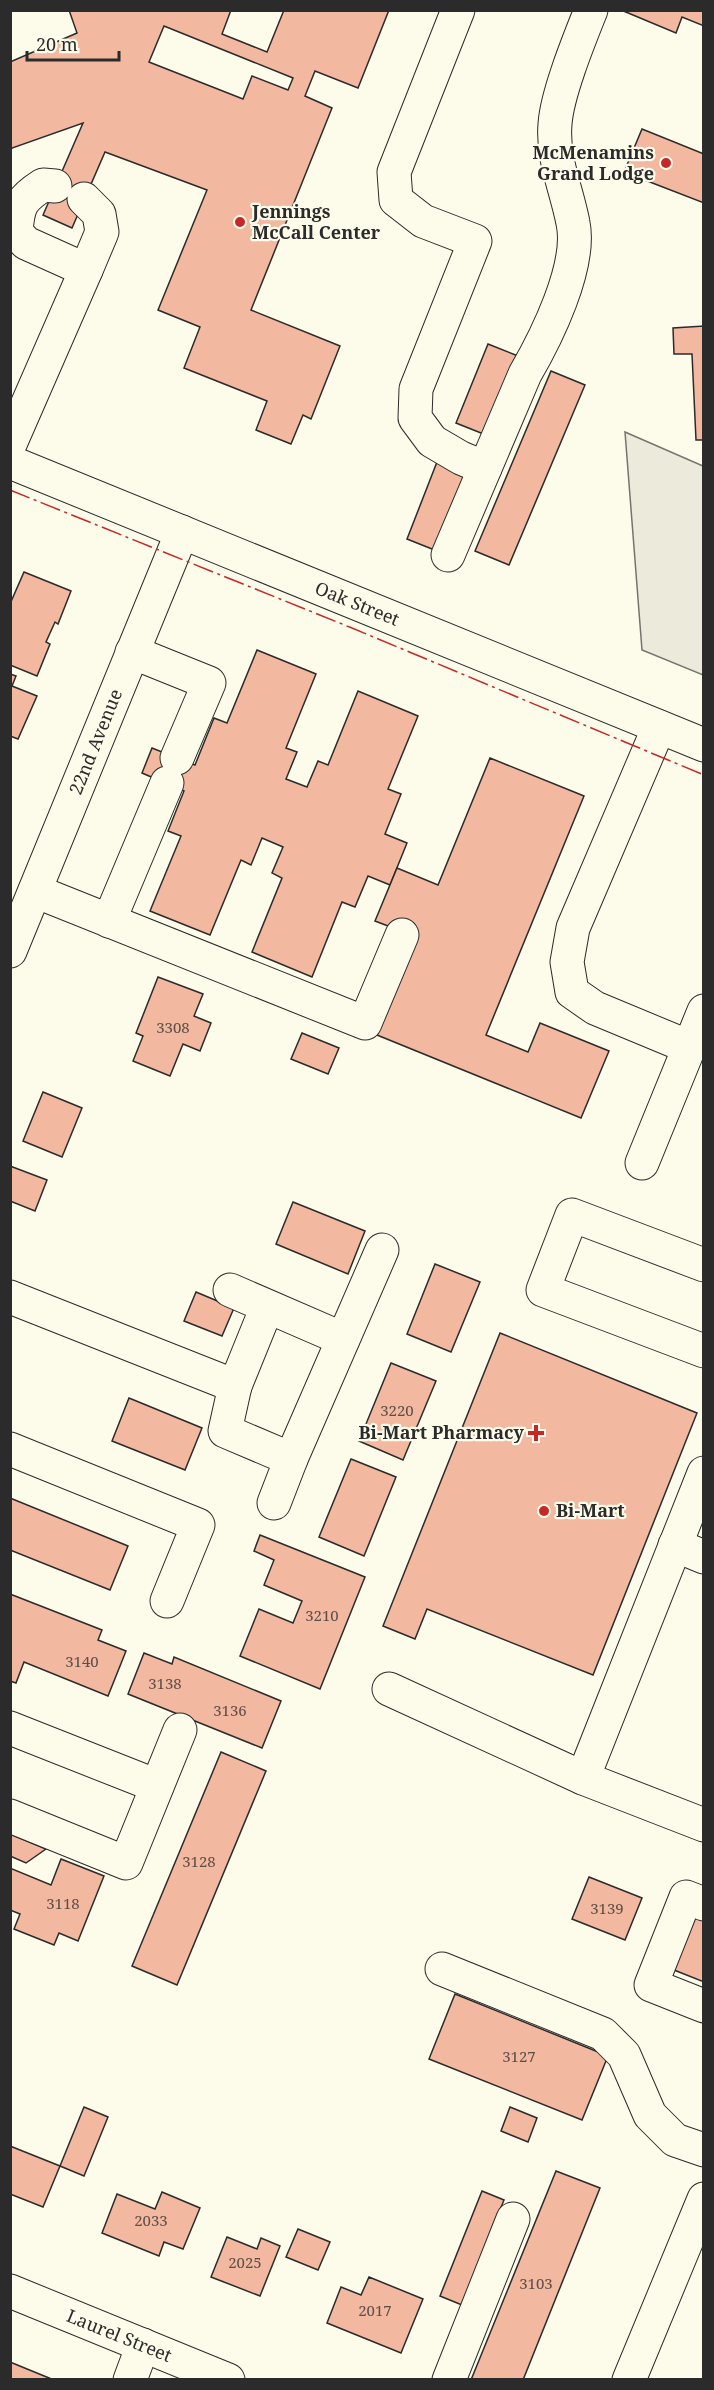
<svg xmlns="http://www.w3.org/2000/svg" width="714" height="2390" viewBox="0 0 714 2390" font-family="'Noto Serif',serif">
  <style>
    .parking { fill: #eceadb; stroke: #74746e; stroke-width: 1.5 }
    .building { fill: #f2b8a0; stroke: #2b2b2b; stroke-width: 1.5; fill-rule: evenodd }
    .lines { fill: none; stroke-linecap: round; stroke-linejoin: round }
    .minor-casing { stroke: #2b2b2b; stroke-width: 35 }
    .major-casing { stroke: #2b2b2b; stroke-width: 35 }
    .minor { stroke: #fdfbea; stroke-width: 33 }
    .major { stroke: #fdfbea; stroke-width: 33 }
    .power { stroke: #c62828; stroke-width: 1.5; stroke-dasharray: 21 4.5 3 4.5; stroke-linecap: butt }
    .poi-dot { fill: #c62828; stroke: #fdfbea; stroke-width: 2 }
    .labels { text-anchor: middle; stroke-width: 4.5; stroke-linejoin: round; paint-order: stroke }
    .number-label { font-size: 15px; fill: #5d4e48 }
    .poi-label { font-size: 18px; font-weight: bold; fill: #2b2b2b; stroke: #fdfbea; text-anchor: end }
    .street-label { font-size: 18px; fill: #2b2b2b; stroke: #fdfbea }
  </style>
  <rect width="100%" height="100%" fill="#fdfbea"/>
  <path class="parking" d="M625 432 703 466V675L642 650Z"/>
  <g class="building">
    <path d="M69 10H231L222 34 267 52 284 10H389L358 88 315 71 305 96 332 108 251 310 340 346 311 419 303 415 291 444 256 430 267 401 184 368 200 327 158 310 207 190 105 152 72 228 43 215 83 123 12 148 10 152V62L77 33ZM164 26 293 78 288 90 252 76 243 99 149 62Z"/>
    <path d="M621 10H704V26L682 17 676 33Z"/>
    <path d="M642 129 704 154V203L624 172Z"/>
    <path d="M704 326V440H696L692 354H674L673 328Z"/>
    <path d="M488 344 518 356 486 435 456 423Z"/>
    <path d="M551 371 585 385 509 565 475 551Z"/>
    <path d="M437 462 468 475 437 551 407 539Z"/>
    <path d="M24 572 71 591 58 624 55 622 46 642 50 644 37 676 10 665V604Z"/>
    <path d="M257 650 316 674 286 748 297 752 286 779 307 787 318 761 328 765 358 691 418 716 388 789 401 794 385 834 407 843 390 885 368 876 355 907 342 902 312 977 252 952 282 878 272 873 283 847 262 838 251 865 241 860 210 935 150 911 181 836 168 831 184 791 142 773 152 748 195 765 214 718 227 723Z"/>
    <path d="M10 674 16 676 12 686 37 696 18 739 10 736Z"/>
    <path d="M490 758 584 796 486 1035 528 1052 540 1023 609 1051 581 1118 377 1035 417 937 375 921 397 868 438 885Z"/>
    <path d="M158 977 203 994 194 1016 211 1023 200 1051 183 1044 170 1076 133 1061 143 1036 136 1033Z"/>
    <path d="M302 1033 339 1048 328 1074 291 1059Z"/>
    <path d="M43 1092 82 1108 62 1157 23 1141Z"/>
    <path d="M10 1166 47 1180 35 1211 10 1201Z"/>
    <path d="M293 1202 365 1231 348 1274 276 1244Z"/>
    <path d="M435 1264 480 1282 451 1352 407 1334Z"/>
    <path d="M196 1292 234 1308 222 1336 184 1321Z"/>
    <path d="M500 1333 697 1413 593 1675 427 1609 415 1639 383 1626Z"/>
    <path d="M391 1363 436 1381 403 1460 359 1441Z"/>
    <path d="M129 1398 202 1428 185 1470 112 1441Z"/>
    <path d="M351 1459 396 1477 364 1556 319 1537Z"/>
    <path d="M10 1498 128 1546 110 1590 10 1550Z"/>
    <path d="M260 1535 365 1577 320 1689 240 1656 259 1609 293 1623 302 1601 264 1585 274 1560 254 1551Z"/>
    <path d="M10 1594 102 1630 98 1640 126 1651 108 1696 24 1662 16 1683 10 1681Z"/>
    <path d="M144 1653 172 1664 174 1657 281 1701 262 1748 128 1694Z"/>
    <path d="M221 1752 266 1771 177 1985 132 1966Z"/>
    <path d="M10 1834 46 1849 26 1863 10 1856Z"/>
    <path d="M61 1859 104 1876 78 1941 59 1933 54 1945 14 1929 20 1914 10 1910V1868L51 1885Z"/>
    <path d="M589 1877 642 1898 625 1940 572 1919Z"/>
    <path d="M698 1910 704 1913V1982L674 1970Z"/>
    <path d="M455 1994 608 2056 582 2120 429 2059Z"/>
    <path d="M84 2107 108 2117 84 2176 60 2166Z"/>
    <path d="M510 2107 537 2118 528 2142 501 2131Z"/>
    <path d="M10 2146 60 2166 43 2207 10 2194Z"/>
    <path d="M556 2171 600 2188 523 2380H471Z"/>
    <path d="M482 2191 504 2200 462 2305 440 2296Z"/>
    <path d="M162 2192 200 2208 183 2249 164 2242 159 2256 102 2233 117 2194 155 2209Z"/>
    <path d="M298 2229 330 2242 318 2270 286 2257Z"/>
    <path d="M227 2237 257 2249 261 2238 280 2246 260 2296 211 2277Z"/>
    <path d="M369 2277 423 2299 401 2353 327 2323 341 2287 361 2295Z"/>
    <path d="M10 2362 54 2380H10Z"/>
  </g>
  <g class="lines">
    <defs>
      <g id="minor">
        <path d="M458 10 394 172 396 200 423 221 475 241 416 389 415 418 432 441 461 458 485 468"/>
        <path d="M55 186 43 185C21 199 18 205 16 232L26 243 86 270 102 232 99 214 84 199"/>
        <path d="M10 444 86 270"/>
        <path d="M10 462 704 745"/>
        <path d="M448 555 525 374C546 338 582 266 573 223 567 190 552 160 555 124 557 94 579 40 591 10"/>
        <path d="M132 652 209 683 177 758"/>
        <path d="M659 727 573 928 567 962 572 992 595 1008 689 1047"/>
        <path d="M35 891 365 1023 402 935"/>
        <path d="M109 921 167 783"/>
        <path d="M10 951 182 532"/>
        <path d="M642 1163 704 1011"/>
        <path d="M704 1265 572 1215 543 1290 704 1351"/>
        <path d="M230 1290 343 1339"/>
        <path d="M10 1297 235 1386 225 1431 291 1459"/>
        <path d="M235 1386 267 1307"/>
        <path d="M10 1449 198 1525 167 1601"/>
        <path d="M704 1473 583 1778 704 1825"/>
        <path d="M274 1503 291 1459 382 1250"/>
        <path d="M675 1545 704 1557"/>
        <path d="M389 1689 583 1778"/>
        <path d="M10 1728 157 1786"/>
        <path d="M10 1816 126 1863 180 1730"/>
        <path d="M704 1904 686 1897 651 1985 704 2006"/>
        <path d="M442 1969 603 2034 624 2055 650 2115 675 2140 704 2150"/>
        <path d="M10 2291 228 2380"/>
        <path d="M130 2380 143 2345"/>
        <path d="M449 2380 513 2219"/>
      </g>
      <path id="major" d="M629 2380 704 2199"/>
    </defs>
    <use href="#minor" class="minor-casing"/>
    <use href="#major" class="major-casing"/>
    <use href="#minor" class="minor"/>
    <use href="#major" class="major"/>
    <path class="power" d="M10 490 352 628 704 775"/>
  </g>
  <g class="poi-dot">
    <circle cx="666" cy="163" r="6"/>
    <circle cx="240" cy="222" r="6"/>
    <path d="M533 1424h6v6h6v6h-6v6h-6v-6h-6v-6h6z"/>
    <circle cx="544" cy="1511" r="6"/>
  </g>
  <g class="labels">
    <g class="number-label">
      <text x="173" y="1033">3308</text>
      <text x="397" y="1416">3220</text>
      <text x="322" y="1621">3210</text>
      <text x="82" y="1667">3140</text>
      <text x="165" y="1689">3138</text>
      <text x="230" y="1716">3136</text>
      <text x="199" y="1867">3128</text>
      <text x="63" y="1909">3118</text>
      <text x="607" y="1914">3139</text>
      <text x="519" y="2062">3127</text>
      <text x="151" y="2226">2033</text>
      <text x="245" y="2268">2025</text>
      <text x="536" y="2289">3103</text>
      <text x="375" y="2316">2017</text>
    </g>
    <g class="poi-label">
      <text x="654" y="159">McMenamins<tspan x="654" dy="21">Grand Lodge</tspan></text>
      <text x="252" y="218" text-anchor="start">Jennings<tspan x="252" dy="21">McCall Center</tspan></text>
      <text x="524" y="1439">Bi-Mart Pharmacy</text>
      <text x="556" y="1517" text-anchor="start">Bi-Mart</text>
    </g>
    <g class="street-label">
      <text transform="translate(357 604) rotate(22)" y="6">Oak Street</text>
      <text transform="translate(96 742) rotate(-68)" y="6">22nd Avenue</text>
      <text transform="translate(119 2336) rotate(22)" y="6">Laurel Street</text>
    </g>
  </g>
  <rect width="714" height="2390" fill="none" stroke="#2b2b2b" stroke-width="24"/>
  <path d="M27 51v9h92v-9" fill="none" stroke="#2b2b2b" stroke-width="3"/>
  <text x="36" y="51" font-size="18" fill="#2b2b2b" stroke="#fdfbea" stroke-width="4.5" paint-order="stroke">20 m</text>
</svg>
